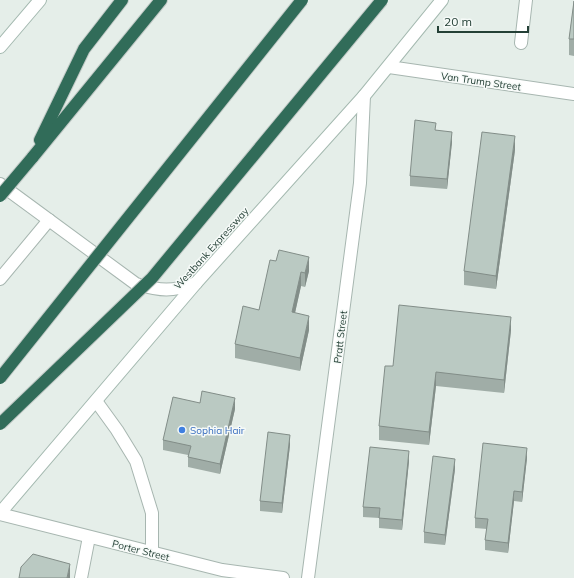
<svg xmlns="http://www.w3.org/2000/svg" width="574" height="578" viewBox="0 0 574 578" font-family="Mulish,sans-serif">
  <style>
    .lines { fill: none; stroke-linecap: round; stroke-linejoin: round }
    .lane-casing { stroke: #a7b6b0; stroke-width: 14 }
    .street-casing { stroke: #a7b6b0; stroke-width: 14 }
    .secondary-casing { stroke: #a4b9b0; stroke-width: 14 }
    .highway-casing { stroke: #c2cac7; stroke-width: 14 }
    .lane { stroke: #fff; stroke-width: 12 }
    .street { stroke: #fff; stroke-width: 12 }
    .secondary { stroke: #fff; stroke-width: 12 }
    .highway { stroke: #316c59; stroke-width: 12 }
    .highway-bridge-casing { stroke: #c2cac7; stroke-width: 14; stroke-linecap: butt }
    .highway-bridge { stroke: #316c59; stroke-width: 12 }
    .wall { fill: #a0ada7 }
    .shaded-wall { fill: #828d88 }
    .building { fill: #bac9c2; stroke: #828d88 }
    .shop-dot { fill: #3f7fe0; stroke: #f6faf8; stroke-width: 1.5 }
    .labels { text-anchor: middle; stroke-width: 3; stroke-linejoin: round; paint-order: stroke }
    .street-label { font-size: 10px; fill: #244036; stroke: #f6faf8 }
    .shop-label { font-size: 10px; fill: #366cbe; stroke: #f6faf8; text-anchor: start }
  </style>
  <rect width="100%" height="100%" fill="#e5eee9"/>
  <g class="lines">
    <defs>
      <g id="lane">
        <path d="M521 43 526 0"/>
        <path d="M0 184 136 284C161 291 172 292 196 283"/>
        <path d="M0 279 49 220"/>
        <path d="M96 401 117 430 136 461 152 513V553"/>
        <path d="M81 578 89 537"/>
      </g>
      <g id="street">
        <path d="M389 67 574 94"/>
        <path d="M0 514 222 570 283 578"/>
        <path d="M308 578 360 183 364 96"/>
      </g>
      <g id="secondary">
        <path d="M0 47 40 0"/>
        <path d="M0 513 196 283 364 96 442 0"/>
      </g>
      <g id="highway">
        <path d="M40 140 84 49 122 0"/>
        <path d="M32 158 161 0"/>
      </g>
    </defs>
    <use href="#lane" class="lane-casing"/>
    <use href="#street" class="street-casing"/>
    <use href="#secondary" class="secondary-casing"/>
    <use href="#highway" class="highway-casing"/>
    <use href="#lane" class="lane"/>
    <use href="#street" class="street"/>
    <use href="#secondary" class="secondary"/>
    <use href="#highway" class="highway"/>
    <defs>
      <g id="highway-bridge">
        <path d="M0 196 32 158"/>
        <path d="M0 378 302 0"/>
        <path d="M0 424 152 278 382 0"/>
      </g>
    </defs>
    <use href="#highway-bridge" class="highway-bridge-casing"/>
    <use href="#highway-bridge" class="highway-bridge"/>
  </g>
  <g class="wall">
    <path d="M574 1V56L569 55V39Z"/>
    <path d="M436 130 452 142 447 189 410 186V176Z"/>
    <path d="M515 150 496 289 464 285V271Z"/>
    <path d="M276 261 309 271 305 287 301 286 295 313 309 330 300 371 235 358V344L259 310Z"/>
    <path d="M511 330 504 393 436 386 429 445 379 440V426L393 366Z"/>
    <path d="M200 403 235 409 220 474 188 467V455L163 450V440Z"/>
    <path d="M290 445 282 513 260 511V501Z"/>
    <path d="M527 458 522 502 514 501 508 553 485 550V540L487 529 475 528V518Z"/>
    <path d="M409 461 402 530 379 528V518L363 517V507Z"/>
    <path d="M455 469 445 545 424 543V532Z"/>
  </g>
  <g class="shaded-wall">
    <path d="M452 132V142L447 189V179Z"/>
    <path d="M515 136V150L496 289V276Z"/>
    <path d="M309 257V271L305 287V273Z"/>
    <path d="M301 272V286L292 326V312Z"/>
    <path d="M309 316V330L300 371V358Z"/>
    <path d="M511 317V330L504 393V380Z"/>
    <path d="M436 372V386L429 445V432Z"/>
    <path d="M235 398V409L220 474V464Z"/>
    <path d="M290 435V445L282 513V503Z"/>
    <path d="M527 448V458L522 502V492Z"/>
    <path d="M409 451V461L402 530V520Z"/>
    <path d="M455 459V469L445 545V535Z"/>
    <path d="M514 491V501L508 553V543Z"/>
    <path d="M70 564V578H67Z"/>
  </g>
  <g class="building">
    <path d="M574 1V39H569Z"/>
    <path d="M415 120 436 123 435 130 452 132 447 179 410 176Z"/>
    <path d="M482 132 515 136 496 276 464 271Z"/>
    <path d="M279 250 309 257 305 273 301 272 292 312 309 316 300 358 235 344 243 306 259 310 270 260 276 261Z"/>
    <path d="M399 305 511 317 504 380 436 372 429 432 379 426 385 366H393Z"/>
    <path d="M202 391 235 398 220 464 188 457 191 446 163 440 173 397 200 403Z"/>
    <path d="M268 432 290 435 282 503 260 501Z"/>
    <path d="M483 443 527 448 522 492 514 491 508 543 485 540 488 519 475 518Z"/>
    <path d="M370 447 409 451 402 520 379 518 380 508 363 507Z"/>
    <path d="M433 456 455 459 445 535 424 532Z"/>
    <path d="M33 554 70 564 67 578H19L21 567Z"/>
  </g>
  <circle class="shop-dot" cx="182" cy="430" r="4"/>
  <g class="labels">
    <g class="street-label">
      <text transform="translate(481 81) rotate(8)" y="4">Van Trump Street</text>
      <text transform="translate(211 248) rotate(-48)" y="4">Westbank Expressway</text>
      <text transform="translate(340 337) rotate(-83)" y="4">Pratt Street</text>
      <text transform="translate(141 550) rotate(14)" y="4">Porter Street</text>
    </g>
    <g class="shop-label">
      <text x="190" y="434">Sophia Hair</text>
    </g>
  </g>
  <path d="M438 26v6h90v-6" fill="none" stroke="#244036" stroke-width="2"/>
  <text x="444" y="26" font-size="12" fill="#244036" stroke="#f6faf8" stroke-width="3" paint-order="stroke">20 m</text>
</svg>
